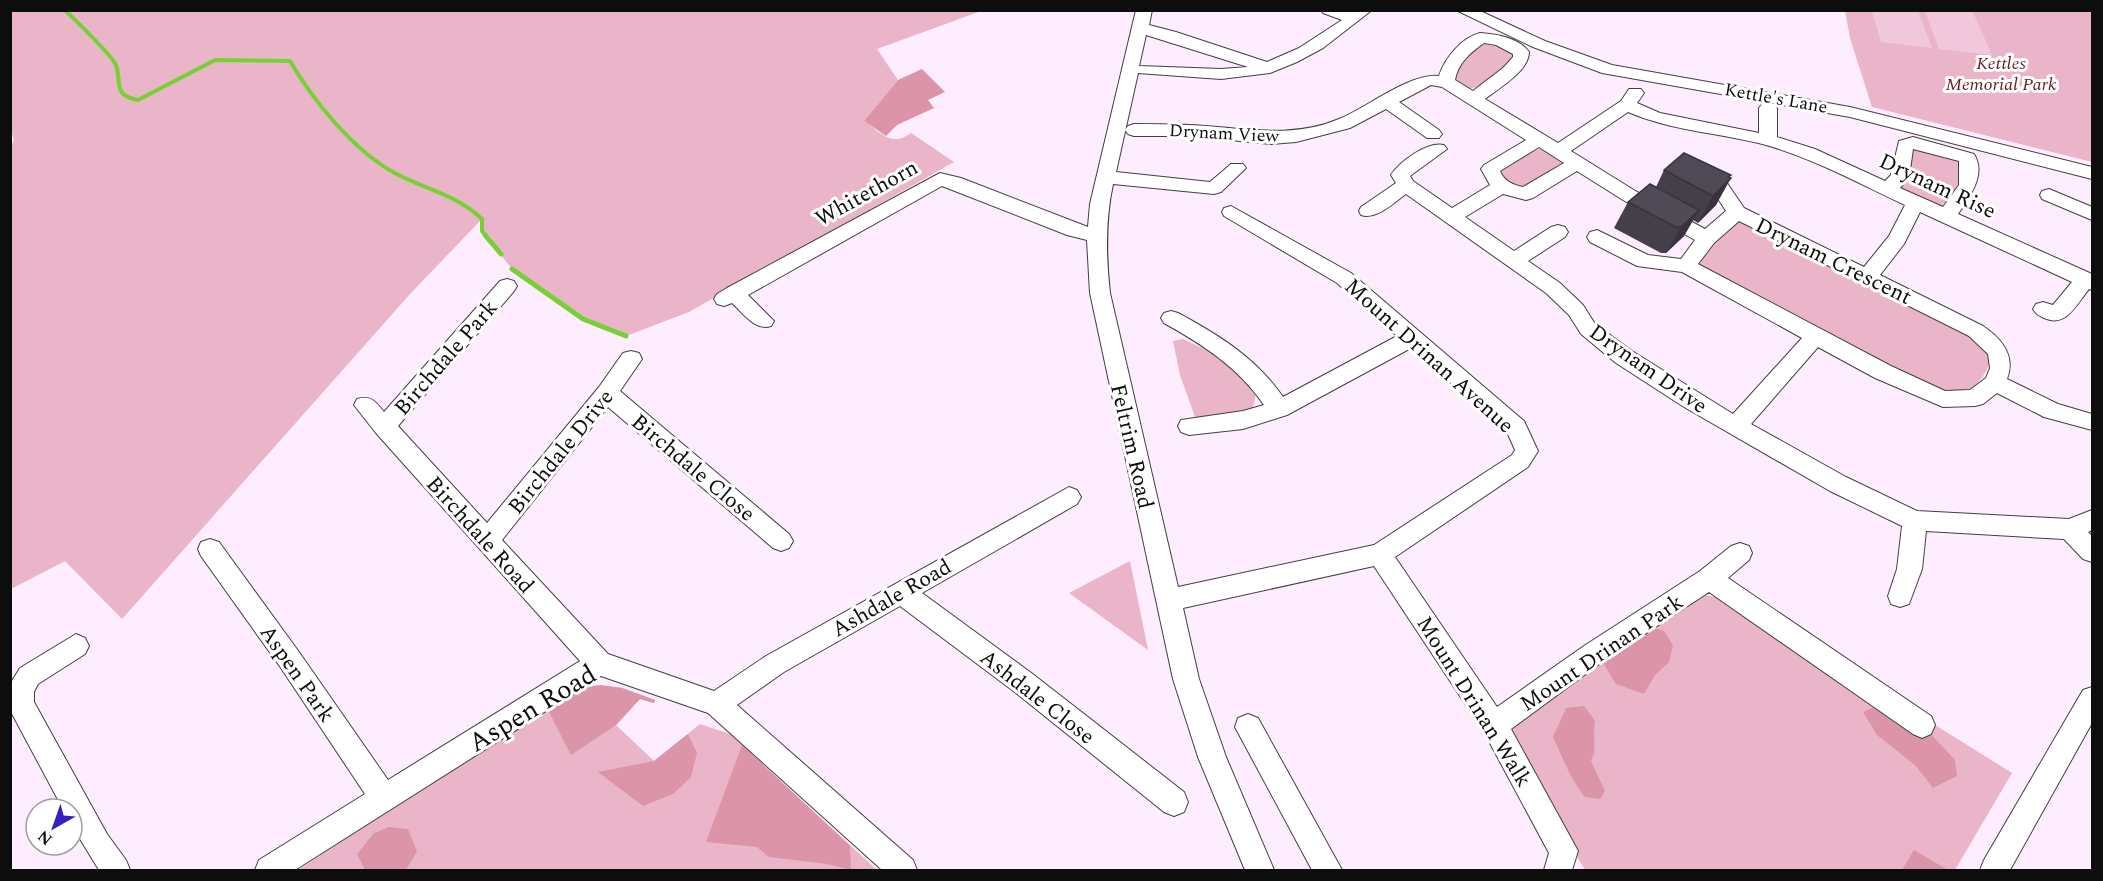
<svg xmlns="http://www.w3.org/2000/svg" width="2103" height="881" viewBox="0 0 2103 881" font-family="Spectral,serif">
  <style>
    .green { fill: #eab5c8 }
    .forest { fill: #dc94a8 }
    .pitch { fill: #f1c7dc }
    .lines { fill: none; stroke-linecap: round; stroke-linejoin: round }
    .stream-far1 { stroke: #78d134; stroke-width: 4 }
    .stream { stroke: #78d134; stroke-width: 5 }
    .minor-casing { stroke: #404040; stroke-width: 2 }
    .minor { fill: #fff; fill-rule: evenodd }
    .wall { fill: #453f4a }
    .shaded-wall { fill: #38333c }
    .building { fill: #504956; stroke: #38333c; stroke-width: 1.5 }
    .labels { text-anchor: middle; stroke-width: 6; stroke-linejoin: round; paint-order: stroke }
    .far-park-label { font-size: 18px; font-style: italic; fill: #661b1e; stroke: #fff }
    .far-street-label { font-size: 18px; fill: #0d0d0d; stroke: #fff }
    .street-label { font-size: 22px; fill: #0d0d0d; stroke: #fff }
    .near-street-label { font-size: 27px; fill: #0d0d0d; stroke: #fff }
  </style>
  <rect width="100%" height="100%" fill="#feecff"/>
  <g class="green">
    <path d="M11 11H981L877 49 898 80 864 121C882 134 892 147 911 133L954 162 689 312 626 336 583 319 512 269 482 231 481 220 410 294 122 619 65 561 11 589 10 149 14 140 10 127Z"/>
    <path d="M1845 11H2092V162L1872 107 1850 38Z"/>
    <path d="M1483 44 1505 48 1516 55 1513 62C1496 75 1469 105 1452 76L1457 64Z"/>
    <path d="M1912 147 1954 157 1963 163C1961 179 1955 197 1940 206L1906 192 1901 187Z"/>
    <path d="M1539 149 1545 150 1563 162 1562 167 1527 188 1509 184 1498 173 1529 153Z"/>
    <path d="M1738 222 1749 223 1972 336 1989 354C1990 366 1987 371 1980 380 1963 400 1953 392 1929 389L1697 265V261L1723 233Z"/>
    <path d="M1183 339 1227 360 1256 393 1253 409 1196 420 1180 375 1173 341Z"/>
    <path d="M1130 561 1148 650 1069 593Z"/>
    <path d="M1699 594 1721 598 1927 720 2012 773 1955 870H1585L1514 750 1512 727 1522 713Z"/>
    <path d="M600 685 622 688 655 700 654 703 640 699 616 725 654 761 700 724 730 734 877 870H298L546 706Z"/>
  </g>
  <g class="forest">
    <path d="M922 69 945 92 928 100 934 108 897 125 886 136 864 121 898 80Z"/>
    <path d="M1654 628 1664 631 1673 645 1669 662 1655 675 1644 694 1616 684 1603 663 1619 646Z"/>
    <path d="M600 685 622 688 655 700 654 703 640 699 616 725 571 755 546 706 577 688Z"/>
    <path d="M1584 706 1595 721C1592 736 1598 748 1591 761L1605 791 1600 799 1585 797C1570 779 1563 758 1553 737L1566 708Z"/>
    <path d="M1877 706 1922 725 1955 760 1957 776 1933 788 1916 766 1877 735 1863 712Z"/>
    <path d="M688 734 697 753 691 777 673 794 643 806 598 772 654 761Z"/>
    <path d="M742 745 850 846 851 870 827 864 769 857 757 847 706 842Z"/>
    <path d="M389 827 408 829 417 851 406 870H365L357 854 374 833Z"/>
    <path d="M1914 850 1948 870H1902Z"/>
  </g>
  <g class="pitch">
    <path d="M1959 10 1973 12 1992 55 1939 49 1925 11Z"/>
    <path d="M1872 11H1918L1932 48 1881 42Z"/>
  </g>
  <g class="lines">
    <path class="stream-far1" d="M65 10C75 20 112 55 116 65 122 83 112 95 138 100L215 60 290 61C313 100 352 149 393 172 423 189 456 194 482 219V231L486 236"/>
    <g class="stream">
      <path d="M485 235 501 254"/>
      <path d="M512 269 583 319 626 336"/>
    </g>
    <defs>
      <g id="minor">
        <path d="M1136 10H1152L1149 25 1176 32 1267 62 1299 48 1342 20 1323 13 1321 10H1372L1323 48 1297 62 1270 73 1221 79 1138 73 1116 172 1210 182 1231 164H1243L1246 168 1221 192 1214 194 1113 184C1105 221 1106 256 1110 293L1178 587 1374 545 1512 455 1515 450 1507 432 1411 348 1287 415 1243 429 1189 435 1181 432 1178 426 1181 420 1243 411 1264 405C1239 368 1202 344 1164 323L1161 318 1164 313 1171 311 1178 313C1219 335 1256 358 1283 397L1397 336 1337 283 1224 216 1222 212 1224 208 1231 206 1351 273 1524 421 1538 451 1528 467 1395 557 1497 707 1584 646 1700 571 1731 546 1740 543 1749 546 1752 553 1749 560 1728 578 1931 716 1935 725 1931 734 1922 738 1913 734 1709 592 1602 662 1511 729 1578 851 1572 870H1544L1549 853 1485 734 1374 566 1183 608 1199 679 1226 757 1274 870H1245L1198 757 1173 679 1090 293 1087 240 1067 235 942 186 748 295 774 321 771 326C755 331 744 314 732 303L724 306 717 304 714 299 717 294 727 288 940 173 961 178 1088 227 1090 204ZM1146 35 1248 67 1221 69 1139 66Z"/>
        <path d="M1456 10H1478L1545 41 1612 65 1850 107 2092 167V179L1850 117 1602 73 1533 47Z"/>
        <path d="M1480 33C1497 34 1519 38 1529 52 1529 71 1499 88 1485 99L1558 143 1621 101 1629 89H1641L1644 93 1637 103 1660 113 1759 133V108L1762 104H1774L1777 108V137L1815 149 1885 181 1891 175 1899 141 1913 137 1974 154C1987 175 1969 197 1958 214L2092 274V290L2089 289C2076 305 2066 328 2044 318 2038 315 2036 314 2033 309L2036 304 2043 302 2053 305 2072 282 1920 212 1904 244 1880 275 1983 326C2002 339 2016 356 2007 379L2058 404 2092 414V430L2044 417 1997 393 1983 404 1975 406 1943 407 1875 378 1818 347 1751 424 1846 477 1917 511 2069 519 2092 510V530L2088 532 2092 536V562L2083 559 2064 539 1926 531 1922 569 1909 604 1900 607 1891 604 1888 596 1897 569 1902 526 1830 491 1684 407 1616 363 1581 334 1569 315 1546 293 1406 194C1393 203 1377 220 1361 215L1359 211 1361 207 1396 183 1391 175C1400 161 1428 141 1444 145L1447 149 1410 176 1413 181 1452 208 1490 185 1481 169 1484 165 1526 140 1442 87 1431 85 1399 102 1439 130 1442 134 1439 138H1427L1386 109 1350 128 1296 142 1271 144 1189 136H1134L1128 134 1125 130 1128 126 1134 124C1152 124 1171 124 1189 125 1240 127 1290 140 1339 119 1367 108 1409 73 1439 76 1445 58 1461 38 1480 33ZM1484 43 1496 45 1513 54V57L1503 68 1473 91 1455 80C1458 63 1470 53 1484 43ZM1628 112C1672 131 1721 133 1766 145 1815 159 1860 184 1905 205L1889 236 1864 267 1744 208 1727 183 1704 172H1690L1688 176 1690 180 1713 191 1726 211 1705 229 1637 192 1571 151ZM1539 147 1564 163 1523 187C1513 185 1504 181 1500 171ZM1913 149 1959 161V185L1943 207 1900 188 1909 177ZM1577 171 1623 200 1695 240 1681 259 1648 255 1597 230 1590 232 1587 237 1590 242 1637 266 1682 272 1802 338 1733 414 1632 351 1595 324 1583 305 1560 283 1528 261 1565 237 1568 232 1565 227 1558 225 1551 227 1514 251 1465 217 1503 194 1526 200 1533 198ZM1739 221 1969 336 1988 354 1990 368 1986 378 1970 390 1945 391 1891 366 1698 264 1714 243Z"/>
        <path d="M2049 189 2092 207V220L2042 199 2040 195 2042 191Z"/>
        <path d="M507 279 514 281 517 286 514 291 398 426 487 523 599 387 623 353 631 351 639 353 642 359 620 391 789 534 793 541 789 548 781 551 773 548 608 407 502 540 608 654 714 691 766 656 1069 487 1077 490 1081 497 1077 504 922 593 1034 675 1184 792 1188 802 1184 812 1174 816 1164 812 1016 693 900 606 784 672 737 705 913 860 917 870H882L708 713 601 676 295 870H255L259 860 365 794 281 668 201 556 198 549 201 542 210 539 219 542 299 652 388 780 580 661 376 433 354 405 357 399C371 395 376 402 384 412L500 281Z"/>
        <path d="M76 634 85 638 89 646 85 654 38 684 34 692V702L107 834 126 860 130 870H99L72 826V809H63L10 710V684L20 668Z"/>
        <path d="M2092 687V723L2010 870H1980L1984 860 2083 690Z"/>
        <path d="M1248 714 1258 718 1342 870H1312L1235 727 1238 718Z"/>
      </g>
    </defs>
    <use href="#minor" class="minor-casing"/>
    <use href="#minor" class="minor"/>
  </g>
  <path class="wall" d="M1664 170 1729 177 1716 205 1698 223 1693 220 1684 236 1666 253H1661L1614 228 1628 202 1656 187Z"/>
  <g class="shaded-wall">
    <path d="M1731 175 1725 185 1731 178 1716 205 1698 223 1713 196Z"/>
    <path d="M1699 210 1684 236 1666 253 1681 227Z"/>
  </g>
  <g class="building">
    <path d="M1684 153 1731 175 1728 177 1731 178 1713 196 1664 170Z"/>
    <path d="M1650 184 1699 210 1681 227H1676L1628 202Z"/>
  </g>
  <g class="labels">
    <g class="far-park-label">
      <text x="2001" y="69">Kettles<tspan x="2001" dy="21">Memorial Park</tspan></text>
    </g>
    <g class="far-street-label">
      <text transform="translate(1776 98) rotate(10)" y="6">Kettle's Lane</text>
      <text transform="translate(1224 133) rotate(3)" y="6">Drynam View</text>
    </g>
    <g class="street-label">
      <text transform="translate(1938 185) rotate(25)" y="8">Drynam Rise</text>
      <text transform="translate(866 192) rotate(-29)" y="8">Whitethorn</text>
      <text transform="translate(1834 260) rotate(26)" y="8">Drynam Crescent</text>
      <text transform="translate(1430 355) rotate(42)" y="8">Mount Drinan Avenue</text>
      <text transform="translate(445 357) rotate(-49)" y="8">Birchdale Park</text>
      <text transform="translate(1649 368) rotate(35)" y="8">Drynam Drive</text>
      <text transform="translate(1133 446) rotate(77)" y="8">Feltrim Road</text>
      <text transform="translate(560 451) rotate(-51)" y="8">Birchdale Drive</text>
      <text transform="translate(694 467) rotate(40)" y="8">Birchdale Close</text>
      <text transform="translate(481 534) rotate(48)" y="8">Birchdale Road</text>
      <text transform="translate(891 597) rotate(-30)" y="8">Ashdale Road</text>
      <text transform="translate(1601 652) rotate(-34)" y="8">Mount Drinan Park</text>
      <text transform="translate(298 673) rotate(55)" y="8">Aspen Park</text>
      <text transform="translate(1038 696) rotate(38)" y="8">Ashdale Close</text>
      <text transform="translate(1475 701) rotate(58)" y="8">Mount Drinan Walk</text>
    </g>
    <g class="near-street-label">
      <text transform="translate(532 708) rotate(-31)" y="9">Aspen Road</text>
    </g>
  </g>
  <rect width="2103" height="881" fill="none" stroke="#0d0d0d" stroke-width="24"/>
  <g transform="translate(54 827) rotate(220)"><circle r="28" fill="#ffffff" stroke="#9e9e9e" stroke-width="1.5"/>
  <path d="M0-4.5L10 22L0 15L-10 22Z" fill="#3420c1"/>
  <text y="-9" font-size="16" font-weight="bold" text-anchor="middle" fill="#0d0d0d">N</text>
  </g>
</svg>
